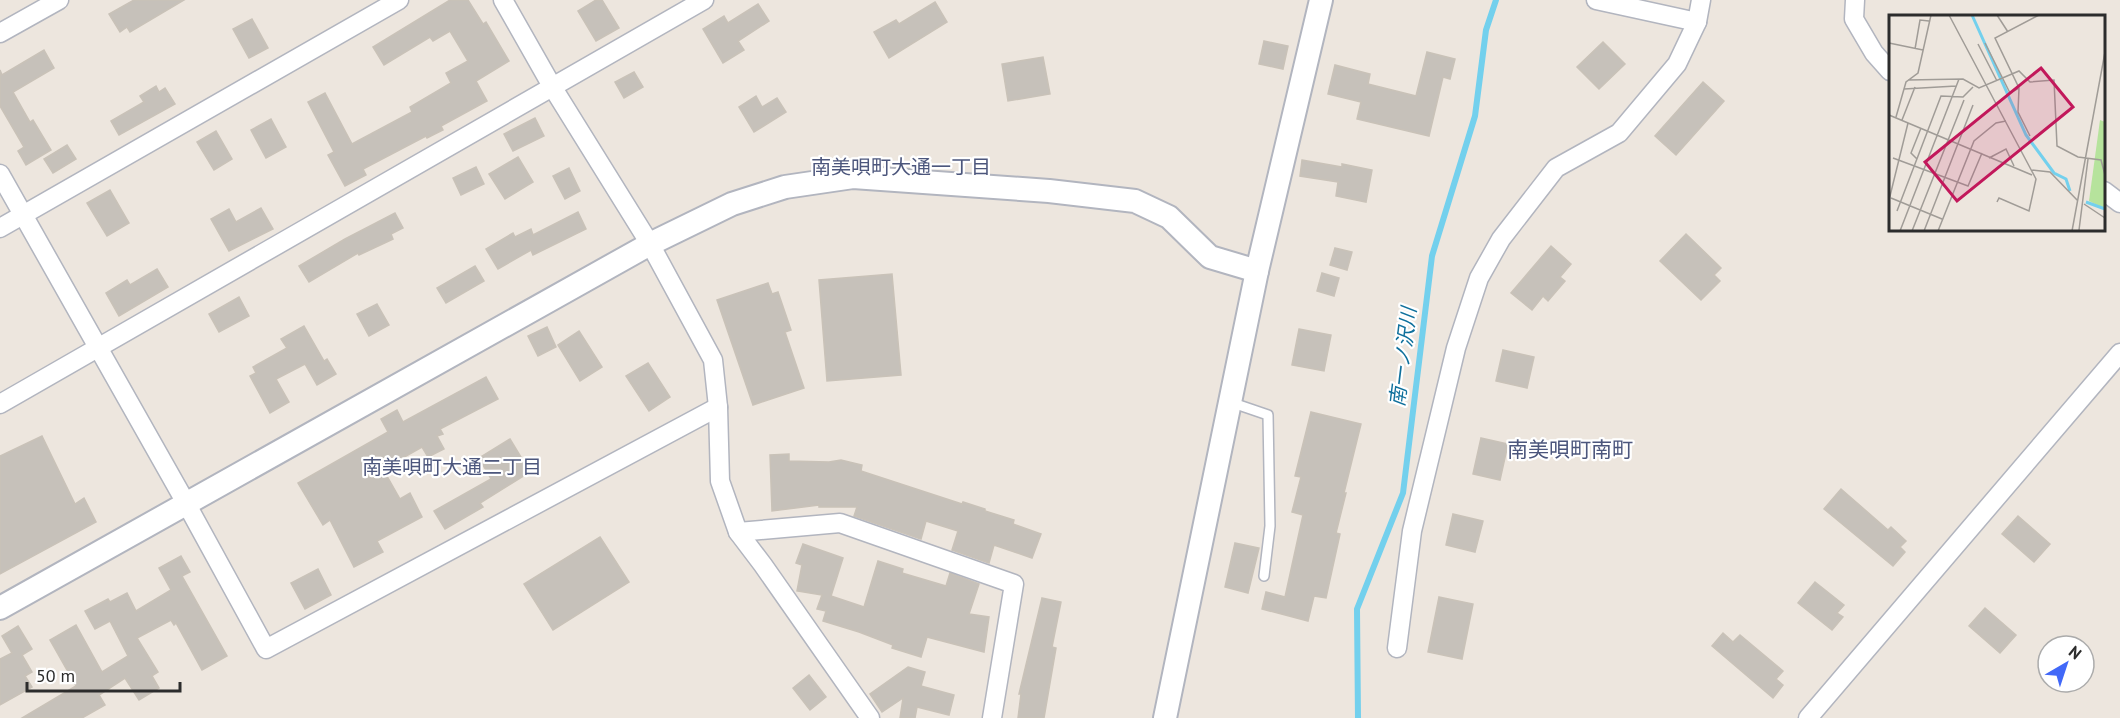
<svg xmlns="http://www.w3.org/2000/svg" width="2120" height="718" viewBox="0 0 2120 718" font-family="'PT Sans','Noto Sans JP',sans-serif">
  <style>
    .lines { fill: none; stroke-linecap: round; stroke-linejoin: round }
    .stream { stroke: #73d0ed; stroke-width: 6 }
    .building { fill: #c6c1ba; stroke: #c9c2b8; stroke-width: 1.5 }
    .service-casing { stroke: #b2b5bf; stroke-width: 12 }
    .minor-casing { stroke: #b2b5bf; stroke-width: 21 }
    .tertiary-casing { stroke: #b2b5bf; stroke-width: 26 }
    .service { stroke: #fff; stroke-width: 9 }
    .minor { stroke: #fff; stroke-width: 18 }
    .tertiary { stroke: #fff; stroke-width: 22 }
    .labels { text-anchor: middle; stroke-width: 4.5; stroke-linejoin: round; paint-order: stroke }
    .neighbourhood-label { font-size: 20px; fill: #4c567c; stroke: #fff }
    .water-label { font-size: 20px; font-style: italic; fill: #0f709c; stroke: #fff }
    .quarter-label { font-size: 21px; fill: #4c567c; stroke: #fff }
    .inset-river { fill: none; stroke: #73d0ed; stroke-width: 3 }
    .inset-road { fill: none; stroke: #a09c97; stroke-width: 1.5 }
    .view { fill: #c2185b; fill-opacity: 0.15; stroke: #c2185b; stroke-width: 3 }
    .inset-edge { fill: none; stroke: #2c2c2c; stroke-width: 3 }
  </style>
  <rect width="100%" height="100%" fill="#ede6de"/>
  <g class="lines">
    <path class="stream" d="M1358 718 1357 609 1403 493 1432 256 1475 116 1486 30 1496 0"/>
  </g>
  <g class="building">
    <path d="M134 0H184L130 32 127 27 120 32 109 14Z"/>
    <path d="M450 0H468L483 24 486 22 509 61 476 81 487 101 441 126 443 130 427 138 426 136 363 169 366 175 345 186 328 155 334 152 308 102 325 93 352 144 412 112 410 107 451 83 446 73 468 61 450 31 433 41 430 37 384 65 373 47Z"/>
    <path d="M596 0H602L619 28 596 41 578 11Z"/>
    <path d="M935 2 947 22 889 58 874 32 896 20 899 24Z"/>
    <path d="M758 4 769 21 738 41 744 50 723 63 703 29 724 16 728 23Z"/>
    <path d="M252 19 268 48 249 58 233 29Z"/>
    <path d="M1264 41 1288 46 1283 69 1259 64Z"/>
    <path d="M1603 42 1625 64 1599 89 1577 67Z"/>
    <path d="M44 50 54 68 13 92 30 122 33 120 51 150 26 165 18 151 24 147 0 106V70L2 75Z"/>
    <path d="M1427 52 1455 59 1450 79 1443 77 1429 136 1357 119 1361 102 1328 94 1335 65 1370 74 1368 84 1416 96Z"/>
    <path d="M1043 57 1050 94 1008 101 1002 64Z"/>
    <path d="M634 72 643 87 624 98 615 82Z"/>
    <path d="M1703 82 1724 101 1676 155 1655 136Z"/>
    <path d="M156 86 159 92 165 88 175 104 119 135 111 121 144 102 140 96Z"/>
    <path d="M756 96 762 107 777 98 786 112 754 132 739 107Z"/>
    <path d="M535 118 544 136 513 151 504 134Z"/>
    <path d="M271 119 286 147 266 158 251 130Z"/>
    <path d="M216 131 232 159 214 170 197 142Z"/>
    <path d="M67 145 76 159 53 173 44 159Z"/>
    <path d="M518 157 533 182 505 199 489 174Z"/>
    <path d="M1302 160 1342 167V164L1372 170 1366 202 1336 196 1338 182 1300 176Z"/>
    <path d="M476 167 484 184 461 195 453 178Z"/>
    <path d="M569 168 580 191 565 199 553 176Z"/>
    <path d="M110 190 129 223 107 236 87 203Z"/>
    <path d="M261 208 273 229 229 251 211 219 229 209 236 222Z"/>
    <path d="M578 212 586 229 533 255 531 250 498 269 486 249 513 233 515 237 531 229 533 235Z"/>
    <path d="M395 213 403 228 391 234 393 239 359 255 358 253 309 282 299 266 345 239Z"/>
    <path d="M1686 234 1721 268 1714 275 1720 281 1701 300 1660 261Z"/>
    <path d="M1551 246 1571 264 1560 277 1565 281 1548 301 1543 296 1532 310 1511 293Z"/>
    <path d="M1335 248 1352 252 1347 270 1330 265Z"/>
    <path d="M475 266 484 281 446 303 437 288Z"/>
    <path d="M157 269 168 287 119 316 106 293 127 280 130 285Z"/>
    <path d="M1322 273 1339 278 1334 296 1317 291Z"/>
    <path d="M892 274 901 375 827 381 819 280Z"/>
    <path d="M768 283 772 294 778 292 791 330 785 332 804 388 753 405 717 300Z"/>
    <path d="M239 297 249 316 219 332 209 314Z"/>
    <path d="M377 304 389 325 369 336 357 314Z"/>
    <path d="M304 326 324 361 327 359 336 374 317 385 305 364 276 379 289 402 270 413 250 376 256 373 253 367 287 348 281 339Z"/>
    <path d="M547 327 556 347 538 356 528 336Z"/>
    <path d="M1299 329 1331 335 1324 371 1292 365Z"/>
    <path d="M579 331 602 367 580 381 558 345Z"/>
    <path d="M1503 350 1534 357 1527 388 1496 381Z"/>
    <path d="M648 363 670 397 649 411 626 376Z"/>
    <path d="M486 377 498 399 440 429 443 434 437 436 444 449 428 457 422 447 383 469 400 499 410 493 422 517 377 541 383 552 354 567 330 520 323 525 298 483 388 432 381 419 397 410 403 422Z"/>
    <path d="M1311 412 1361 424 1344 493H1346L1336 533 1340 534 1326 598 1314 596 1308 621 1262 609 1266 592 1285 597 1303 515 1292 512 1301 477 1295 476Z"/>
    <path d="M42 436 75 504 84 498 96 522 0 574V456Z"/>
    <path d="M1481 438 1508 444 1500 480 1473 474Z"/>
    <path d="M510 439 530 472 480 503 483 507 445 529 434 511 491 479 479 458Z"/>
    <path d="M789 454V461L829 462 841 460 862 465 861 471 962 504 963 502 985 509V511L1014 520 1013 524 1041 534 1032 558 994 545 989 563 952 550 958 531 926 521 921 539 854 516 857 507H819V505L772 511 770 455Z"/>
    <path d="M1841 489 1888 530 1891 527 1906 541 1900 547 1905 552 1893 566 1824 509Z"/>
    <path d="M1453 514 1483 521 1475 552 1446 545Z"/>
    <path d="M2018 516 2050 544 2034 562 2002 534Z"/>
    <path d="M600 537 629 582 553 630 524 584Z"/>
    <path d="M1235 543 1259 548 1248 593 1225 587Z"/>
    <path d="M803 544 843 558 831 596 864 607 878 561 903 569 902 573 946 586 950 573 979 584 969 614 989 617 984 652 927 637 921 657 892 648 893 645 859 632 823 621 826 611 817 609 822 595 797 591 802 565 796 563Z"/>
    <path d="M181 556 190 572 182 576 227 656 202 670 176 623 174 625 171 620 137 638 158 672 152 676 159 688 139 700 125 678 99 695 105 705 82 718H22L76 686 50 640 76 625 102 672 128 656 110 621 95 629 85 611 108 599 110 602 127 593 136 611 171 590 159 568Z"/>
    <path d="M318 569 331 595 305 609 291 583Z"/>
    <path d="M1815 582 1844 605 1837 613 1843 617 1832 630 1798 603Z"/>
    <path d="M1439 597 1473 604 1462 659 1428 652Z"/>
    <path d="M1042 598 1061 602 1052 647 1056 648 1044 718H1018L1021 694H1019Z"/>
    <path d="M1985 608 2016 635 2000 653 1969 626Z"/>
    <path d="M18 626 32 649 22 655 32 672 25 676 32 687 0 705V659L12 653 2 636Z"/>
    <path d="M1723 633 1733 642 1740 635 1783 671 1776 679 1783 685 1773 698 1712 646Z"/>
    <path d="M908 667 925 672 921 686 954 695 949 715 917 707 915 718H900L903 698 882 712 870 694Z"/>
    <path d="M809 675 826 697 810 710 793 688Z"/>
  </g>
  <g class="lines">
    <defs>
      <path id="service" d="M1230 402 1268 415 1270 526 1264 576"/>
      <g id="minor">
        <path d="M503 0 553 88 650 244 713 360 718 407 720 481 738 532 763 565 870 718"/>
        <path d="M1596 0 1697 22"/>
        <path d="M1855 0 1854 19 1874 53 1890 71"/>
        <path d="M0 33 59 0"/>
        <path d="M0 174 186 503 266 649 718 407"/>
        <path d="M2104 191 2120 203"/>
        <path d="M0 228 399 0"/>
        <path d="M0 404 704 0"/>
        <path d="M738 532 840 523 1014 584 992 718"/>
        <path d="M1397 648 1412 531 1456 348 1479 278 1501 239 1556 168 1619 133 1677 64 1697 22 1701 0"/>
        <path d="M1808 718 2120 353"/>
      </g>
      <g id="tertiary">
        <path d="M0 608 650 244 732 204 785 187 853 177 1049 191 1135 201 1169 217 1210 257 1257 271"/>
        <path d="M1165 718 1257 271 1321 0"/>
      </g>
    </defs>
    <use href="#service" class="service-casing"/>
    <use href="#minor" class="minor-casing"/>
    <use href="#tertiary" class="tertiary-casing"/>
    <use href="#service" class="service"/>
    <use href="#minor" class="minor"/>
    <use href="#tertiary" class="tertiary"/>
  </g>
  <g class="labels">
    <g class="neighbourhood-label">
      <text x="901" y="174">南美唄町大通一丁目</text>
      <text x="452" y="474">南美唄町大通二丁目</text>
    </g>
    <g class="water-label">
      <text transform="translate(1403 357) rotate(-83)" y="7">南一ノ沢川</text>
    </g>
    <g class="quarter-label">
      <text x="1570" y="457">南美唄町南町</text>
    </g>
  </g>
  <g transform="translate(1889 15)">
    <rect width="216" height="216" fill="#ede6de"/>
    <path d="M211 105 216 107V194L200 186Z" fill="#b6e39c"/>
    <path class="inset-river" d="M83 0 137 120 165 158 177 164 181 176M197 187 216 194"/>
    <path class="inset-road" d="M60 0 147 164 140 196 110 183 108 187M108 0 119 17M0 28 34 35M96 28 121 78 130 73M89 29 108 66M26 34 31 5 40 6M19 65 74 64 90 73 130 56 141 67 165 65 168 131 189 142 212 145 216 160M15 74 67 71M0 100 143 160M7 102 17 67 29 58 42 0M13 105 26 72M141 121 129 97 130 73 106 23 150 0M4 143 79 171 93 138M100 143 117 134 125 151M28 144 22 138 32 113M142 155 161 157 189 186M2 183 53 204M0 185 19 108M195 189 216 203M8 196 52 81 74 82 84 72M190 215 199 144M11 216 70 64M23 216 75 85M35 216 84 90M49 216 85 126 107 108 117 106M183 216 216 37"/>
    <path class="view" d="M152 53 184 92 68 186 36 147Z"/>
    <rect width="216" height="216" class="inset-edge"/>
  </g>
  <g transform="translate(2066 664) rotate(39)"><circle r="28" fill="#ffffff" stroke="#ababab" stroke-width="1.5"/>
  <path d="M0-4.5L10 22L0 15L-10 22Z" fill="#4168f8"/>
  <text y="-9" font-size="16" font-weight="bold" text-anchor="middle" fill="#2c2c2c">N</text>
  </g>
  <path d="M27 682v9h153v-9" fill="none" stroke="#2c2c2c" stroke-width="3"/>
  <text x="36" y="682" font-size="18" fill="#2c2c2c" stroke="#ffffff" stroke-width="4.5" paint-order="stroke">50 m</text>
</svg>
